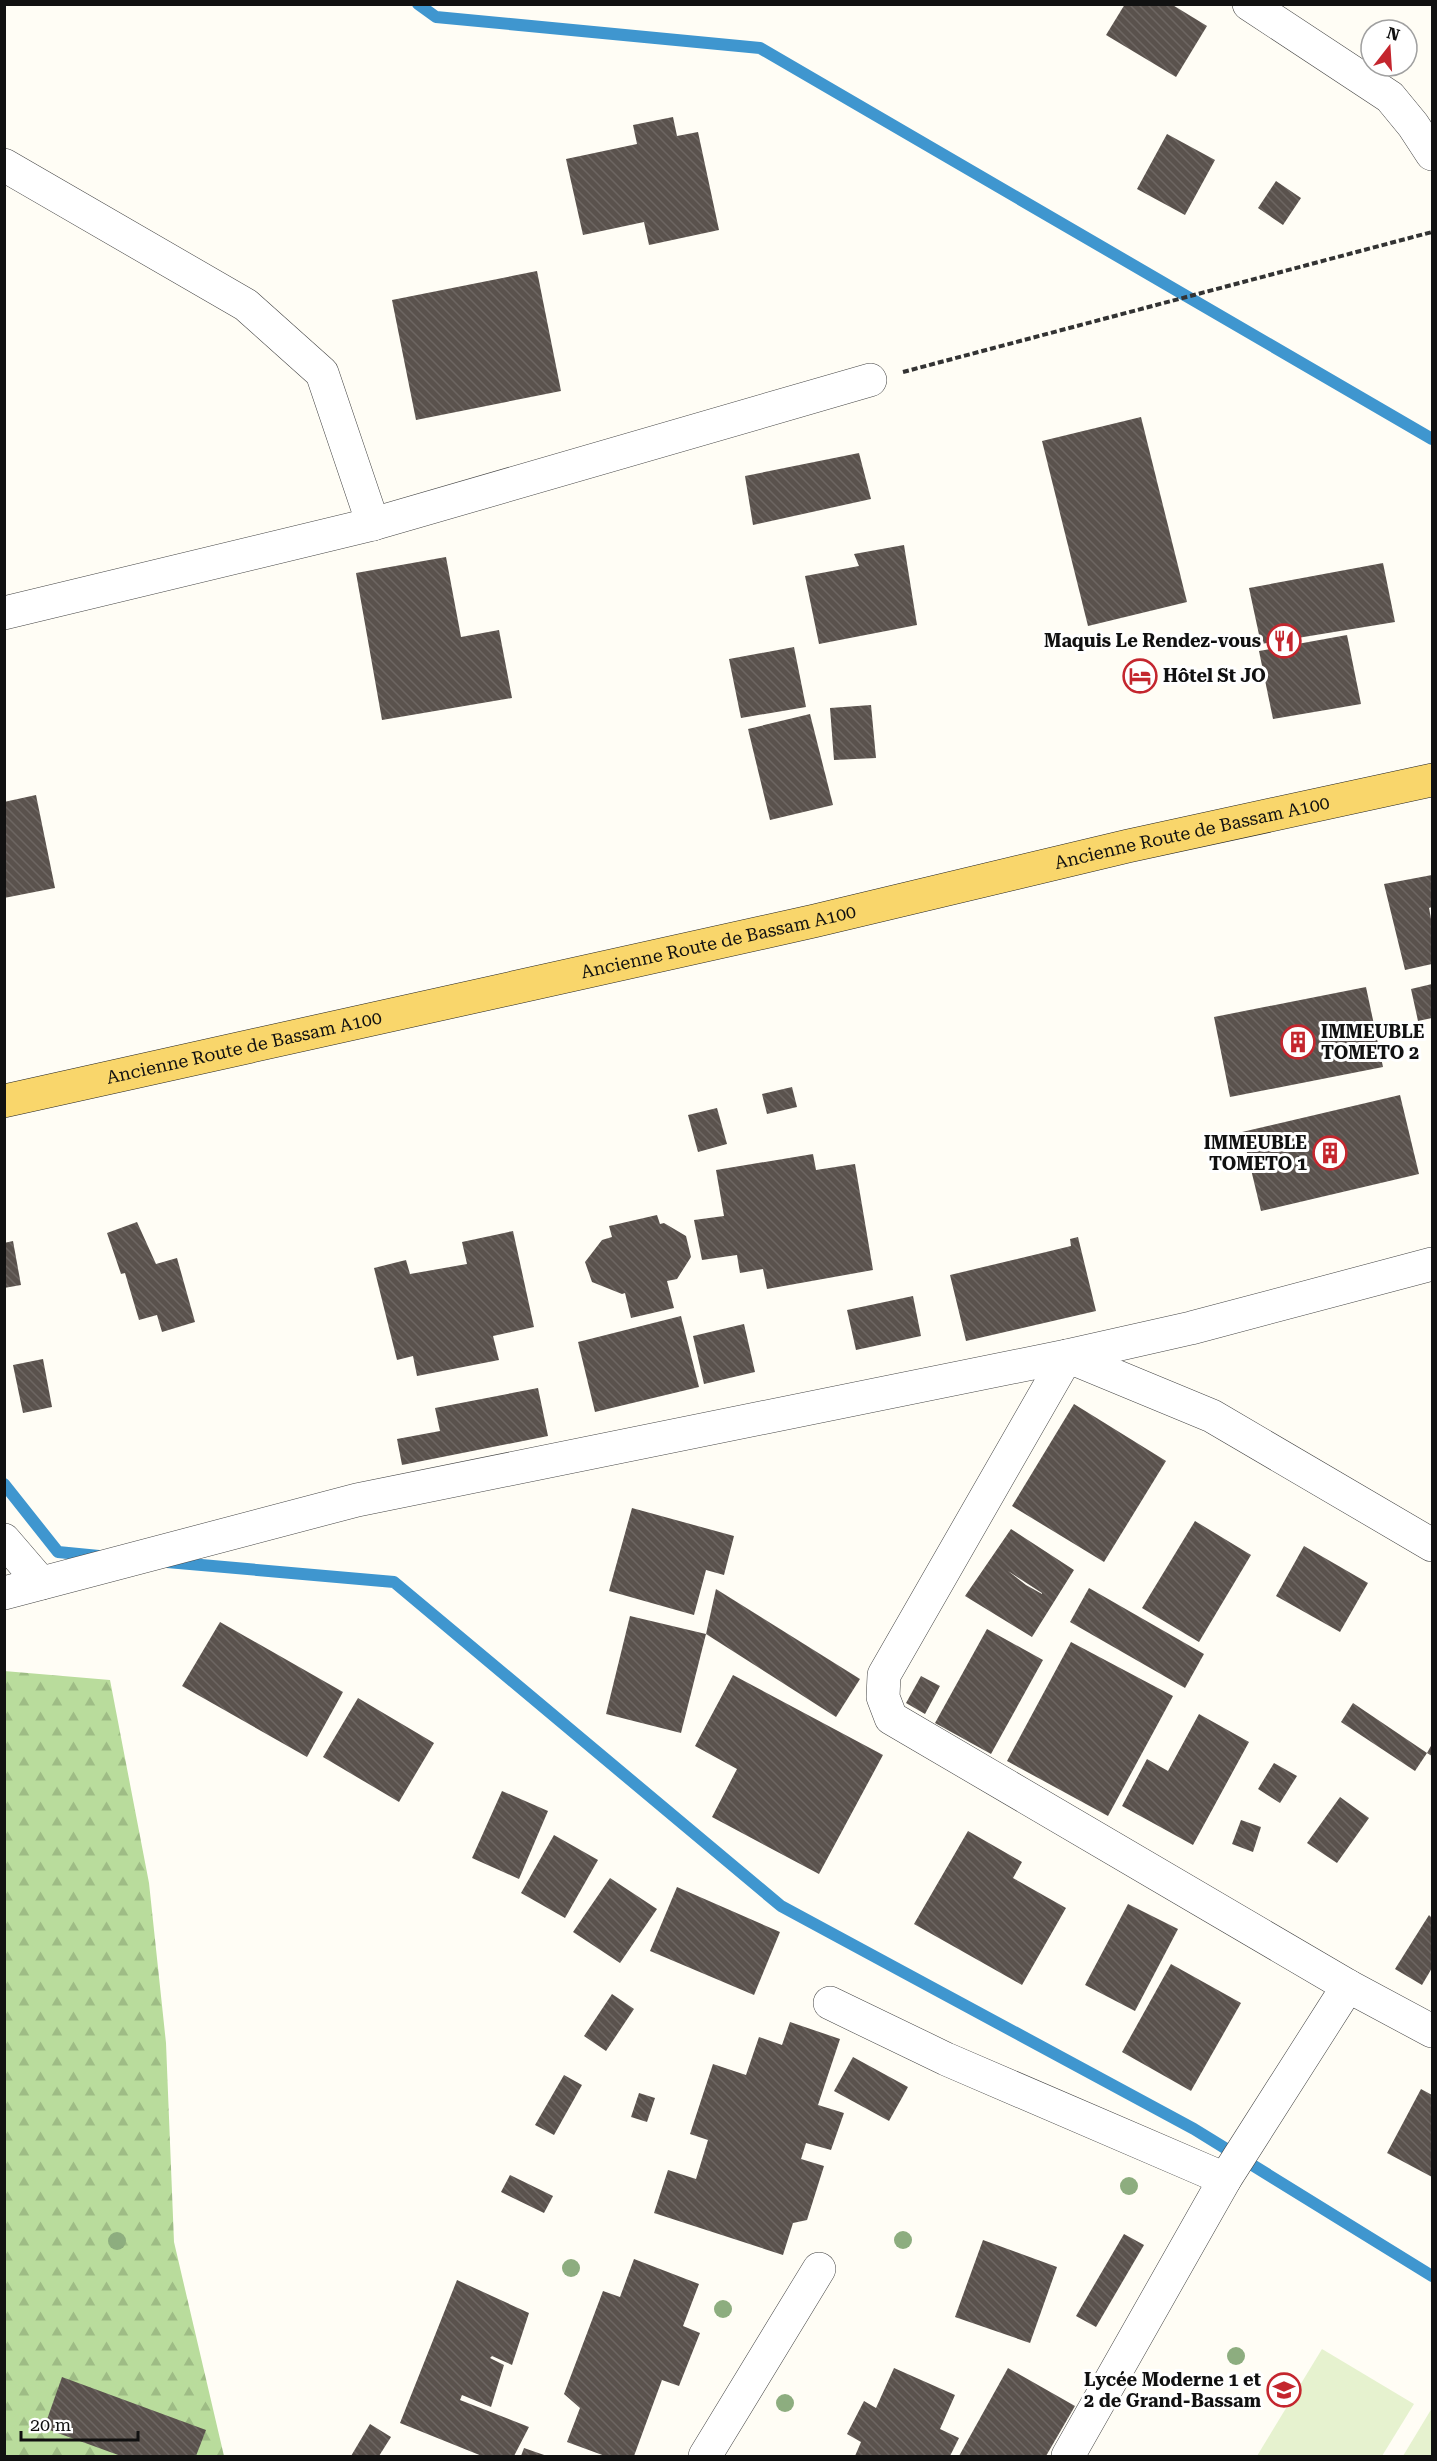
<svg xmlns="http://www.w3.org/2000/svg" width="1437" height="2461" viewBox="0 0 1437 2461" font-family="'Roboto Serif',serif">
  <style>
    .forest { fill: url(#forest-firs) }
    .pitch { fill: #e6f2cf }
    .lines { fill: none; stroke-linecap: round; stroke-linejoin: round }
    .stream { stroke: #3f96cf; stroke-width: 12 }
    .building { fill: url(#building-back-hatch); fill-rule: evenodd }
    .minor-casing { stroke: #444; stroke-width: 34 }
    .major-casing { stroke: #222; stroke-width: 34 }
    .path { stroke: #333; stroke-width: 4; stroke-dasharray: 6 3; stroke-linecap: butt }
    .minor { stroke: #fff; stroke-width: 33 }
    .major { stroke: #f9d66b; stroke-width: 33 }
    .tree { fill: #8dad7f }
    .labels { text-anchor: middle; stroke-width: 6; stroke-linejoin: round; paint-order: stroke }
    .poi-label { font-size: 18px; font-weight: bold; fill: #111; stroke: #fff; text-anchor: end }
    .street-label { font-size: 18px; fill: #111; stroke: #fff }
  </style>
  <defs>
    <pattern id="forest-firs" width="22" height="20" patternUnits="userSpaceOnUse" patternTransform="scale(1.5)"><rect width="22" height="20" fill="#b9dc9c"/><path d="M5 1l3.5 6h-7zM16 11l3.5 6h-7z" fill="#9ebc85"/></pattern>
    <pattern id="building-back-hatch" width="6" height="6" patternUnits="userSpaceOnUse" patternTransform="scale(1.5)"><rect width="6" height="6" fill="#5a524d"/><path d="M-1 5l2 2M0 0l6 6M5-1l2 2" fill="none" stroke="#6d6662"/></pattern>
  </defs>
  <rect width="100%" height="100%" fill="#fffdf5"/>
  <path class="forest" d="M4 1671 110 1680 149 1883 166 2043 174 2242 224 2456H5Z"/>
  <g class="pitch">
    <path d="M1322 2349 1414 2404 1382 2456H1257Z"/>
    <path d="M1432 2408V2456H1403Z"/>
  </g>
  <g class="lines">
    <g class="stream">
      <path d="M418 4 436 17 760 48 1432 439"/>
      <path d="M4 1484 58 1552 99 1556"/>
      <path d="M167 1562 394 1582 781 1906 1194 2129 1432 2276"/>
    </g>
  </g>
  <g class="building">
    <path d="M1125 4H1171L1207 26 1176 77 1106 35Z"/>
    <path d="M673 117 677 136 698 132 719 230 649 245 644 222 583 235 566 159 637 144 633 125Z"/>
    <path d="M1167 134 1215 160 1185 215 1137 189Z"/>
    <path d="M1276 181 1301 198 1283 225 1258 208Z"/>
    <path d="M537 271 561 391 416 420 392 300Z"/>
    <path d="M1141 417 1187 602 1088 626 1042 441Z"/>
    <path d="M859 453 871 499 753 525 745 476Z"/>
    <path d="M904 545 917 625 819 644 805 576 859 566 854 554Z"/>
    <path d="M446 557 461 637 499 630 512 698 382 720 356 573Z"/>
    <path d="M1383 563 1395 622 1261 644 1249 588Z"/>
    <path d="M1347 635 1361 704 1273 719 1259 651Z"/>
    <path d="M794 647 806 707 741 718 729 659Z"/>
    <path d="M871 705 876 758 834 760 830 708Z"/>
    <path d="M810 714 833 805 770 820 748 729Z"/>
    <path d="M36 795 55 888 4 898V802Z"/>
    <path d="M1432 875V907L1429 908 1432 924V964L1405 970 1384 884Z"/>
    <path d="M1432 984V1018L1418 1021 1411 989Z"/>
    <path d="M1366 987 1383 1067 1230 1097 1214 1017Z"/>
    <path d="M792 1087 797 1107 767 1114 762 1094Z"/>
    <path d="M1400 1095 1419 1174 1261 1211 1242 1132Z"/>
    <path d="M717 1108 727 1144 698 1152 688 1115Z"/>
    <path d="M813 1154 816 1170 855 1164 873 1270 767 1289 763 1269 740 1273 737 1255 702 1260 694 1220 724 1216 716 1170Z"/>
    <path d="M657 1215 660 1224 664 1223 686 1236 691 1257 677 1279 667 1281 674 1308 631 1318 625 1293 622 1294 592 1282 585 1262 602 1240 612 1237 609 1226Z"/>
    <path d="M137 1222 156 1264 177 1258 195 1322 162 1332 157 1315 139 1320 125 1273 121 1274 107 1233Z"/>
    <path d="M513 1231 534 1327 493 1336 499 1360 417 1376 413 1356 397 1360 374 1268 406 1260 410 1274 467 1264 462 1242Z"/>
    <path d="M1078 1237 1096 1311 966 1341 950 1275 1071 1246 1070 1239Z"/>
    <path d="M13 1241 21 1285 4 1288V1243Z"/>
    <path d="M913 1296 921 1336 856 1350 847 1310Z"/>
    <path d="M681 1316 699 1387 595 1412 578 1342Z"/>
    <path d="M744 1324 755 1372 704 1384 693 1336Z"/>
    <path d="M43 1359 52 1407 23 1413 13 1365Z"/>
    <path d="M538 1388 548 1436 402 1465 397 1439 440 1431 435 1408Z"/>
    <path d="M1074 1404 1166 1461 1104 1562 1012 1506Z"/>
    <path d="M632 1508 734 1536 724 1575 706 1570 694 1615 609 1591Z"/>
    <path d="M1195 1521 1251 1555 1199 1642 1142 1608Z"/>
    <path d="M1011 1529 1074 1570 1032 1637 965 1596ZM1008 1571 1042 1593V1594L1026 1585Z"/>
    <path d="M1304 1546 1368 1583 1340 1632 1276 1596Z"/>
    <path d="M1089 1588 1204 1654 1185 1688 1070 1622Z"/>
    <path d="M716 1589 860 1679 836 1717 706 1634Z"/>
    <path d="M630 1616 706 1634 681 1733 606 1714Z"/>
    <path d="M220 1622 343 1692 307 1757 182 1686Z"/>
    <path d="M987 1629 1043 1660 991 1754 935 1723Z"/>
    <path d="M1071 1642 1173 1696 1108 1816 1007 1761Z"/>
    <path d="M733 1675 883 1755 819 1874 712 1817 737 1769 695 1746Z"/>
    <path d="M921 1676 940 1686 925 1714 906 1703Z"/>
    <path d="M358 1698 434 1743 399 1802 323 1757Z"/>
    <path d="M1353 1703 1427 1753 1415 1771 1341 1722Z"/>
    <path d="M1199 1714 1249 1742 1193 1845 1122 1806 1147 1759 1168 1771Z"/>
    <path d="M1432 1744V1756L1427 1753Z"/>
    <path d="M1274 1763 1297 1776 1280 1803 1258 1789Z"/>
    <path d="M502 1791 548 1811 519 1879 472 1858Z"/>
    <path d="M1340 1797 1369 1818 1337 1863 1307 1843Z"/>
    <path d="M1241 1820 1261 1827 1253 1852 1232 1844Z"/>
    <path d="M968 1831 1022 1862 1013 1878 1066 1908 1022 1985 914 1924Z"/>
    <path d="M554 1835 598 1860 565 1918 521 1893Z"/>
    <path d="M610 1878 657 1909 620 1963 573 1932Z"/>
    <path d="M677 1887 780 1932 754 1995 650 1951Z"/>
    <path d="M1128 1904 1178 1929 1135 2011 1085 1985Z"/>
    <path d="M1429 1915 1432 1918V1968L1422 1985 1395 1969Z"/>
    <path d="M1171 1964 1241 2003 1191 2091 1122 2052Z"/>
    <path d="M612 1994 634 2009 606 2051 584 2036Z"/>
    <path d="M790 2022 840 2039 818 2105 844 2113 831 2150 806 2143 801 2159 824 2166 807 2220 793 2223 783 2255 654 2213 668 2170 696 2179 708 2140 690 2134 713 2064 746 2075 759 2037 782 2045Z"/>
    <path d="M853 2057 908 2087 889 2121 834 2091Z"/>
    <path d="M564 2075 582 2085 554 2135 535 2125Z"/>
    <path d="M1421 2089 1432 2095V2177L1387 2153Z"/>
    <path d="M639 2093 655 2098 647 2122 631 2117Z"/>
    <path d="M510 2175 553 2196 544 2213 501 2192Z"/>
    <path d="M1124 2234 1144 2245 1096 2327 1076 2316Z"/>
    <path d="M983 2240 1057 2267 1030 2343 955 2317Z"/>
    <path d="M634 2259 699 2284 683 2326 700 2333 679 2386 662 2380 634 2456H605L567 2442 580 2408 564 2394 603 2291 620 2297Z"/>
    <path d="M457 2280 529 2313 512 2365 492 2356 490 2358 504 2365 491 2407 462 2395 460 2400 529 2427 514 2456H482L400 2423Z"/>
    <path d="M894 2368 955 2395 940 2429 959 2438 950 2456H855L861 2442 847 2434 864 2401 876 2408Z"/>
    <path d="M1008 2368 1075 2406 1046 2456H959Z"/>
    <path d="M62 2377 206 2430 196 2456H121L44 2428Z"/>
    <path d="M370 2424 391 2437 379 2456H351Z"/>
    <path d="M524 2448 547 2456H521Z"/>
  </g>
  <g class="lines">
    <defs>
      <g id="minor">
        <path d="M1249 4 1390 97 1413 125 1432 154"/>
        <path d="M4 165 246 305 322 373 373 524"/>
        <path d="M4 613 373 524 870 380"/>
        <path d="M4 1540 41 1583"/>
        <path d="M1432 1545 1212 1416 1067 1356 884 1675 883 1697 891 1718 1348 1986 1432 2031"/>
        <path d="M4 1593 357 1500 1067 1356 1191 1328 1432 1264"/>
        <path d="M830 2003 946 2059 1225 2179"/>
        <path d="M705 2456 819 2269"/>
        <path d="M1068 2456 1225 2179 1348 1986"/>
      </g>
      <g id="major">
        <path id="s1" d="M4 1101 814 921 1128 846 1432 780"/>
      </g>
    </defs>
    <use href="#minor" class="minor-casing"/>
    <use href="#major" class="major-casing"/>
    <path class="path" d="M903 372 1432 232"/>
    <use href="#minor" class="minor"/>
    <use href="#major" class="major"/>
  </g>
  <g class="tree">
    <circle cx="1129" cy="2186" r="9"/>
    <circle cx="903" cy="2240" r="9"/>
    <circle cx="117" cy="2241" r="9"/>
    <circle cx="571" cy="2268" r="9"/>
    <circle cx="723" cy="2309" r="9"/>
    <circle cx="1236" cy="2356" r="9"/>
    <circle cx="785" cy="2403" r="9"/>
  </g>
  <defs>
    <symbol id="restaurant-ring" viewBox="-11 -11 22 22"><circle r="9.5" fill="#fff" stroke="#c4262e" stroke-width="1.5"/><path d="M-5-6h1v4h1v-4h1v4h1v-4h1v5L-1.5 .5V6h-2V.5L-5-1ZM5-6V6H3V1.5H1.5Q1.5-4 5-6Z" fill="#c4262e"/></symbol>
    <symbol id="hotel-ring" viewBox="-11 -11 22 22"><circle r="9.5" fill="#fff" stroke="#c4262e" stroke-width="1.5"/><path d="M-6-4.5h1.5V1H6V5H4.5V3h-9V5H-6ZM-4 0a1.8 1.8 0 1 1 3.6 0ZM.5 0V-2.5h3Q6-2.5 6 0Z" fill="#c4262e"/></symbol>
    <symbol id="building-ring" viewBox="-11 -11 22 22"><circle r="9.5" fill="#fff" stroke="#c4262e" stroke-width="1.5"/><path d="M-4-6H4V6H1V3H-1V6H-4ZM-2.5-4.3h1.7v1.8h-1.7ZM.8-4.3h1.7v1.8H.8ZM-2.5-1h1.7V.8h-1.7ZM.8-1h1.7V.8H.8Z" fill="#c4262e"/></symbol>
    <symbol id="school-ring" viewBox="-11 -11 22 22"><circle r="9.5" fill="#fff" stroke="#c4262e" stroke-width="1.5"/><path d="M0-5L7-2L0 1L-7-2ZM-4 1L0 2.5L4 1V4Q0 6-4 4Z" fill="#c4262e"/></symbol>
  </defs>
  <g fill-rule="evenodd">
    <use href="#restaurant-ring" x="1265" y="622" width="38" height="38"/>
    <use href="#hotel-ring" x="1121" y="657" width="38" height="38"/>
    <use href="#building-ring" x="1279" y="1023" width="38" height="38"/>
    <use href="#building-ring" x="1311" y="1134" width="38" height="38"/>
    <use href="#school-ring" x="1265" y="2371" width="38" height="38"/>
  </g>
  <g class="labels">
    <g class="poi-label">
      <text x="1261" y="647">Maquis Le Rendez-vous</text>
      <text x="1163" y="682" text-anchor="start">Hôtel St JO</text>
      <text x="1321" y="1038" text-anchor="start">IMMEUBLE<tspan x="1321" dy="21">TOMETO 2</tspan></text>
      <text x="1307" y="1149">IMMEUBLE<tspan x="1307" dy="21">TOMETO 1</tspan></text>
      <text x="1261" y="2386">Lycée Moderne 1 et<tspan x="1261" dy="21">2 de Grand-Bassam</tspan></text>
    </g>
    <g class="street-label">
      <text dy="6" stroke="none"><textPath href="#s1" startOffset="1218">Ancienne Route de Bassam A100</textPath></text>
      <text dy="6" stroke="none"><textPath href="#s1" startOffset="732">Ancienne Route de Bassam A100</textPath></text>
      <text dy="6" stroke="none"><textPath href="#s1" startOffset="246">Ancienne Route de Bassam A100</textPath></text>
    </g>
  </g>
  <rect width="1437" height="2461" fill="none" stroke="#111111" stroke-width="12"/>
  <g transform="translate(1389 48) rotate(17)"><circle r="28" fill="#ffffff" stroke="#a0a0a0" stroke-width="1.5"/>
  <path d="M0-4.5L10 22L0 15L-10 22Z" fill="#c4262e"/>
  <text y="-9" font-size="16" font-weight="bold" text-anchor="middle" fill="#111111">N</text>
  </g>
  <path d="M21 2431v9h117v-9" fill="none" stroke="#111111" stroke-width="3"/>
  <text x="30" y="2431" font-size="18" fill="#111111" stroke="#ffffff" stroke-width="4.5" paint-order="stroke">20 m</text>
</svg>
